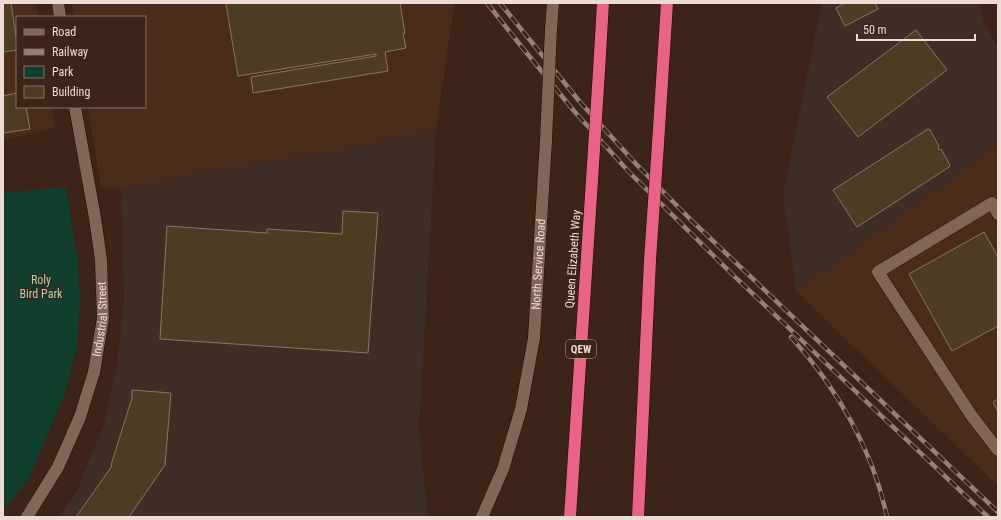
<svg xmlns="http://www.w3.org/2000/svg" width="1001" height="520" viewBox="0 0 1001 520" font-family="'Roboto Condensed',sans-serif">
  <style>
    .commercial { fill: #3f2e25 }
    .built { fill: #4a2c1b }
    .green { fill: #113f2d }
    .building { fill: #4c3c24; stroke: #88775d }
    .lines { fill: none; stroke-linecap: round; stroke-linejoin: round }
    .minor-casing { stroke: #220d03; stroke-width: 13 }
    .highway-casing { stroke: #220d03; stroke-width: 13 }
    .minor { stroke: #816556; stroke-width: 12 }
    .highway { stroke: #e96384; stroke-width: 12 }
    .rail-casing { stroke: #968177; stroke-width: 4.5 }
    .rail { stroke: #3c2418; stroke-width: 3; stroke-dasharray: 9; stroke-linecap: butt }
    .minor-bridge-casing { stroke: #220d03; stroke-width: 13; stroke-linecap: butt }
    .highway-bridge-casing { stroke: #220d03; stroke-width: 13; stroke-linecap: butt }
    .minor-bridge { stroke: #816556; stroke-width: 12 }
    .highway-bridge { stroke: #e96384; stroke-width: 12 }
    .labels { text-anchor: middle; stroke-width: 3; stroke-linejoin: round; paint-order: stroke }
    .shield { fill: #3c2418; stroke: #b8a59c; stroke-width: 1 }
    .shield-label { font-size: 11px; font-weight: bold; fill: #eddcd4 }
    .street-label { font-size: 12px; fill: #eddcd4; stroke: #3c2418 }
    .park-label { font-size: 12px; fill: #91dfbb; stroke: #3c2418 }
  </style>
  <rect width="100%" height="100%" fill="#3c2418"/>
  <g class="commercial">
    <path d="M822 3H979L983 20 998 48V145L796 291 783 194Z"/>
    <path d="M436 129 419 429 428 517H59L76 493 104 424 117 365 124 300 121 189 204 172 336 151Z"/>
  </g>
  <g class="built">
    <path d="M3 3H36L38 17H17V107H52L55 128 3 140Z"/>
    <path d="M72 3H452L454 7 436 129 336 151 204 172 121 189 101 187 88 107H145V17H74Z"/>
    <path d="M998 145V486L796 291Z"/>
  </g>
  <path class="green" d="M66 187 78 264 80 303 77 347 65 393 29 478 3 510V193Z"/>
  <g class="building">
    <path d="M3 3H11L17 42V50L3 52Z"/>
    <path d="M230 3H400L405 33H403L406 48 385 52 388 71 253 93 251 77 376 56V54L238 76 226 4Z"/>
    <path d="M845 3H875L878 9 845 26 836 8Z"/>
    <path d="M916 30 947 70 858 137 827 97Z"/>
    <path d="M17 93V107H26L30 129 3 133V96Z"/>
    <path d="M928 129 930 130 939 146 938 147 939 150 941 149 950 165 949 167 857 227 833 190Z"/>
    <path d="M343 211 378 213 368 353 160 339 167 226 267 233V229L342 234Z"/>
    <path d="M984 232 998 257V326L952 351 909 274Z"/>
    <path d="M132 390 171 393 165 465 129 517H76L112 466 111 465 132 398Z"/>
    <path d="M998 399V412L993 402Z"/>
  </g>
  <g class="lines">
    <defs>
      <g id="minor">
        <path d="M58 3 60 17"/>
        <path d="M551 29 553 3"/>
        <path d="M998 214 992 203 878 272 971 415 998 450"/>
        <path id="s1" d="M27 517 58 467 80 417 94 372 103 318 101 260 95 218 75 107"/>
        <path id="s2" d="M482 517 503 469 521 409 534 338 546 140"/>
      </g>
      <g id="highway">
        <path d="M599 71 603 3"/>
        <path d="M658 144 667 3"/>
        <path d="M570 517 592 180"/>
        <path d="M638 517 650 260"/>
      </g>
    </defs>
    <use href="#minor" class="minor-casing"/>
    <use href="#highway" class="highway-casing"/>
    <use href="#minor" class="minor"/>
    <use href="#highway" class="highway"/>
    <defs>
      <g id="rail">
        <path d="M487 3 521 46 574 111 629 172 733 275 988 517"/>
        <path d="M500 3 580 102 637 165 691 220 998 512"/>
        <path d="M791 337C837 388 873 450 887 517"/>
      </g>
    </defs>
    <use href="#rail" class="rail-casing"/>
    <use href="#rail" class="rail"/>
    <defs>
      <path id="minor-bridge" d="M546 140 551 29"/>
      <g id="highway-bridge">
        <path d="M592 180 599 71"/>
        <path d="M650 260 658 144"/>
      </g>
    </defs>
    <use href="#minor-bridge" class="minor-bridge-casing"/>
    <use href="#highway-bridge" class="highway-bridge-casing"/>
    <use href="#minor-bridge" class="minor-bridge"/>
    <use href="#highway-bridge" class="highway-bridge"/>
  </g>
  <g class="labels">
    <rect class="shield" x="566" y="340" width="30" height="18" rx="3"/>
    <g class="shield-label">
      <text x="581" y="353">QEW</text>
    </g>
    <g class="street-label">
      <text transform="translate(573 259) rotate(-86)" y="4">Queen Elizabeth Way</text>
      <text dy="4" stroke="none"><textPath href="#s2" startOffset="261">North Service Road</textPath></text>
      <text dy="4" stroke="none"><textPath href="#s1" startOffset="214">Industrial Street</textPath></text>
    </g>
    <g class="park-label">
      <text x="41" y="284">Roly<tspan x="41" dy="14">Bird Park</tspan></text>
    </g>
  </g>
  <rect width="1001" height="520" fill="none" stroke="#eddcd4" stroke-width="8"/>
  <rect x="16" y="16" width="130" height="92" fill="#3c2418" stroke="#836e63"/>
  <rect x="24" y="29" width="20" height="6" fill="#816556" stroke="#836e63"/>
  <text x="52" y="36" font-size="12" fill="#eddcd4">Road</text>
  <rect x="24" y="49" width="20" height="6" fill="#968177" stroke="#836e63"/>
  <text x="52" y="56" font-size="12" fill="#eddcd4">Railway</text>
  <rect x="24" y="66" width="20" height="12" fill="#113f2d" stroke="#836e63"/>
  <text x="52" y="76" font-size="12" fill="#eddcd4">Park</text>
  <rect x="24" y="86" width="20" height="12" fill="#4c3c24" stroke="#836e63"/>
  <text x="52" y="96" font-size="12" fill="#eddcd4">Building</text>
  <path d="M857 34v6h118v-6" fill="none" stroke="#eddcd4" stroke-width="2"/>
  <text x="863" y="34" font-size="12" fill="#eddcd4" stroke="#3c2418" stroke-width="3" paint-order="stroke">50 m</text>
</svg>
